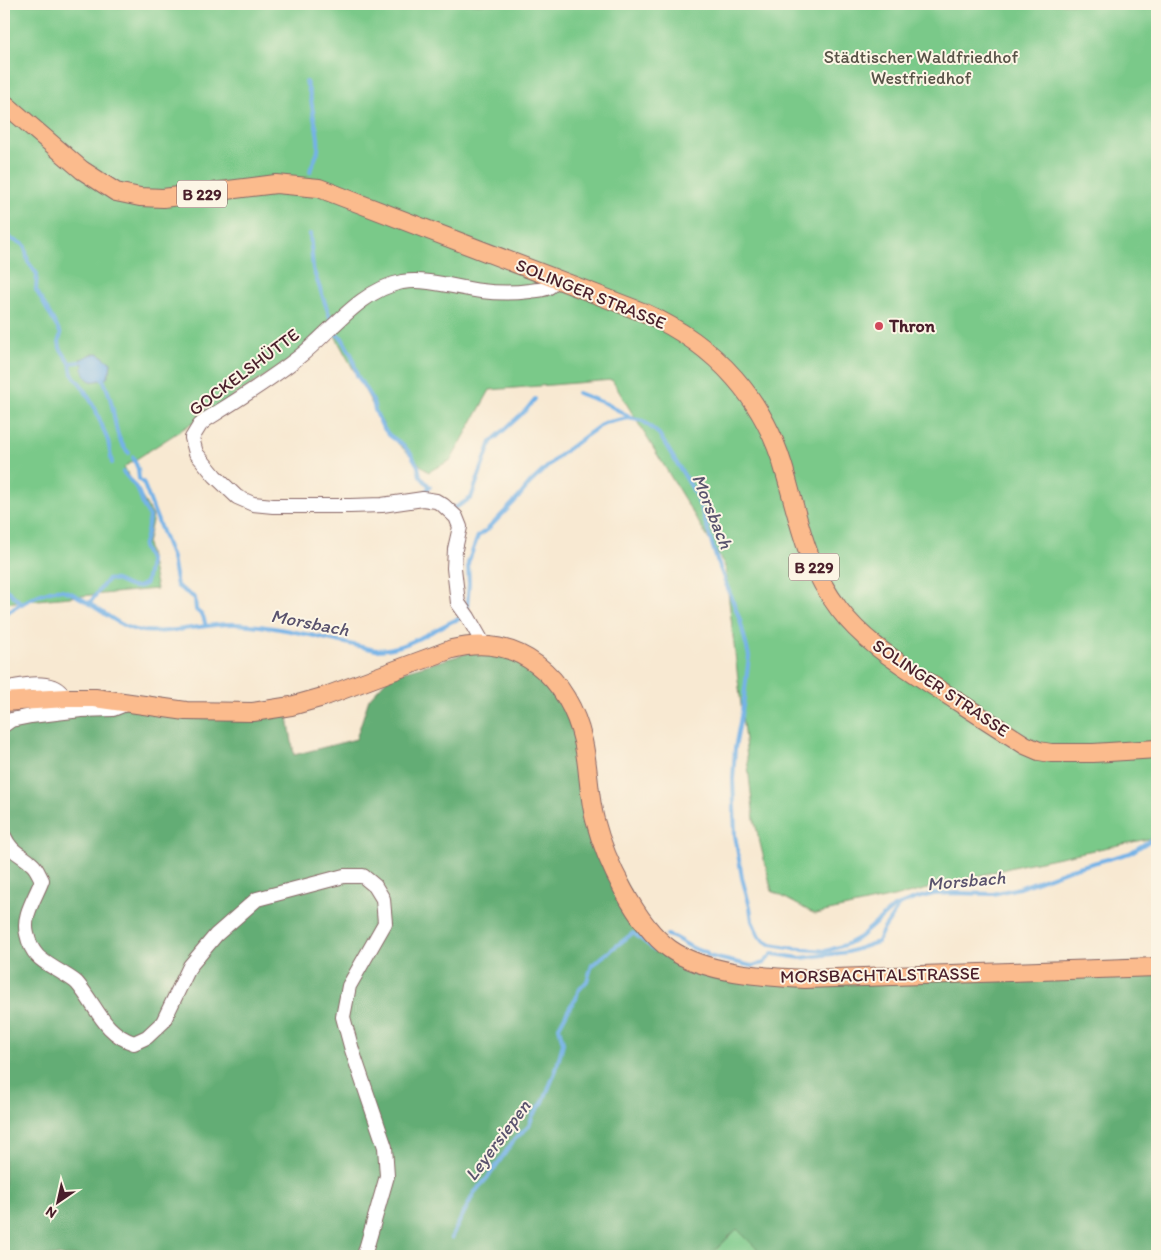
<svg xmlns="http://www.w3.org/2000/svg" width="1161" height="1260" viewBox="0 0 1161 1260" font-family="Itim,sans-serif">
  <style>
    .green { fill: #7ac989; stroke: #62745a }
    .forest { fill: #63ad75; stroke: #566650 }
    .water { fill: #75b2e7; stroke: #606889 }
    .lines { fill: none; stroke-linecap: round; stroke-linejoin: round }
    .stream { stroke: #75b2e7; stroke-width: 4 }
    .minor-casing { stroke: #876665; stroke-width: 16 }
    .major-casing { stroke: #876665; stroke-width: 20 }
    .minor { stroke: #fff; stroke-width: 14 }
    .major { stroke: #fbbb8d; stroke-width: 18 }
    .poi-dot { fill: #d1495b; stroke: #fcf5e5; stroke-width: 2 }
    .labels { text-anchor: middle; stroke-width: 4; stroke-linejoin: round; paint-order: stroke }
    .shield { fill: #fcf5e5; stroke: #7f5f63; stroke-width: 1 }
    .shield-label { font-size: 16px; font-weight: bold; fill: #4a1f2b }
    .park-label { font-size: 18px; fill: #585247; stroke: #fcf5e5 }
    .street-label { font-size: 18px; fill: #4a1f2b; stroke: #fcf5e5 }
    .poi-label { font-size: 18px; font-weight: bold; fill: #4a1f2b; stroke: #fcf5e5; text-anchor: start }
    .water-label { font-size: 19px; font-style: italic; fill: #59526d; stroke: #fcf5e5 }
  </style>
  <rect width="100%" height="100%" fill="#fcf5e5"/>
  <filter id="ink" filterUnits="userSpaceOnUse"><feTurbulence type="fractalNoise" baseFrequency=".02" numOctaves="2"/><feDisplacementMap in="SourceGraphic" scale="10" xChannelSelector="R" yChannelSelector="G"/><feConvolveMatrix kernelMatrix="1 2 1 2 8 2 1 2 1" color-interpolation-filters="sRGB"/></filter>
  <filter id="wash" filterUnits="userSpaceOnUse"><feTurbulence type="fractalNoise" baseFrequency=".0096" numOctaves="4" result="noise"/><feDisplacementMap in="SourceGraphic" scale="20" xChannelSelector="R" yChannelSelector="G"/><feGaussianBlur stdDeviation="1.12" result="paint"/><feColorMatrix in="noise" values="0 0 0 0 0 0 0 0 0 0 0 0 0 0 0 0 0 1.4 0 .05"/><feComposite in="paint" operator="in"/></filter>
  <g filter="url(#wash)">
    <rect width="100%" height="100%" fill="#f8e9d2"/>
    <g class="green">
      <path d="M4 4H1157V837L1021 865 912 893 815 914 772 891 754 819 725 566 612 380 490 390 451 460 428 472 389 435 333 332 124 467 153 516 147 544 157 589 4 603Z"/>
      <path d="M737 1229 764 1256H709Z"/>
    </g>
    <path class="forest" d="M475 651H498L539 672 565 705 606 848 660 948 743 979 1157 962V1256H764L737 1229 709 1256H4V724L140 704 287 710 294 755 356 739 369 699 391 675Z"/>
    <path class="water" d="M98 353 111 363 110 371 107 378C92 383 88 384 82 369L84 367 80 359C87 358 88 354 98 353Z"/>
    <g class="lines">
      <g class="stream">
        <path d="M306 82C311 94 311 100 313 112 315 125 320 137 318 150 317 158 311 164 310 172"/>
        <path d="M4 229 11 239 23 244 25 247 28 262 37 274 36 290 61 334 59 340 60 348 70 363 72 374 82 386 95 408 108 441 112 463"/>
        <path d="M310 234 313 269 331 320"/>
        <path d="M335 333 342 338 352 356 357 375 373 401 375 410 382 426 389 435 403 445 411 454 418 466 420 476 430 487 424 493 427 494"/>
        <path d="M70 363 80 362"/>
        <path d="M103 379C107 388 110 396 112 406 116 423 115 439 129 453"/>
        <path d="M578 393 607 404 630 417"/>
        <path d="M133 457 138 469 139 479 143 482 172 558 177 586 195 598 196 610 203 616 206 626"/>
        <path d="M453 507 455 508 471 498 491 442 526 410 535 399"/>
        <path d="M4 587 22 604"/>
        <path d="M89 604 107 580C121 576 129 595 146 583L150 562 143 547 147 533 149 516C144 509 142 503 140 495 137 486 129 479 123 472"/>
        <path d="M467 608 469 584 468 563 478 536 487 530 518 498 530 483 560 455 587 435 604 423 628 418 643 421 659 434 692 488 701 508 717 560 740 620 749 656 743 706 735 748 733 779 735 835 742 878 750 907 752 921 759 936 765 941 771 945 789 948 826 951 845 945 860 937 894 907 917 898 934 894 955 893 993 894 1019 888 1071 869 1130 853 1157 836"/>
        <path d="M4 614C20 605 37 593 55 590 77 587 112 625 136 630 169 636 202 623 235 624 283 626 329 640 376 650 404 650 428 633 453 621L459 619 464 614"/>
        <path d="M667 935C681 938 691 951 706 952L708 956 752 966 764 963 772 954 801 958 848 952 878 942C881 928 893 919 898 906"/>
        <path d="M451 1238 474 1193 489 1176 514 1140 529 1126 533 1115 543 1102 556 1070 563 1043 559 1027 571 1005 576 999 578 991 587 981 592 965 633 933 655 950"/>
      </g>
    </g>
  </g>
  <g filter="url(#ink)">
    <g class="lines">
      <defs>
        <g id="minor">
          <path d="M484 645 468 617 458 603 454 568 455 549 460 527 456 517 443 505 436 501 423 499 382 505 350 506H273L253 504 237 497 215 476 196 453 192 438 200 425 207 419C239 399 270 380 299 357 331 332 360 290 402 282 428 278 456 288 481 291 497 293 515 293 530 291 536 290 545 290 549 287 552 285 554 281 557 279"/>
          <path d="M4 689C19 686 38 681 53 687 59 689 62 694 66 698"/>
          <path d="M4 725 11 720 31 716 81 710 113 709 128 703"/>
          <path d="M4 836C12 854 21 853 33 865 37 869 39 875 42 880 36 897 22 915 27 934 32 958 45 962 64 974 69 977 74 980 77 983 97 1006 103 1033 134 1043L147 1037 163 1022 190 966 216 935 257 899 344 876H363L375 886 383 899 385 923 349 986 343 1017 352 1050 385 1147 387 1176 364 1256"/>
        </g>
        <g id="major">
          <path d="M4 103 82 170 116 192 140 197 163 198 276 184 319 188 645 313C716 345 766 400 786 476 800 525 807 567 839 609 863 641 896 661 929 683 961 704 993 724 1025 745L1039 751 1051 753H1093L1157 749"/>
          <path d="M4 702 66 698H95L186 711 253 712 291 706 323 697 452 649C519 632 569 678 583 741 589 767 588 794 595 820 605 859 636 925 670 949 704 973 764 977 805 979L1157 967"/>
        </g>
      </defs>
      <use href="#minor" class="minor-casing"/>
      <use href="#major" class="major-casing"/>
      <use href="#minor" class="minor"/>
      <use href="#major" class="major"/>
    </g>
  </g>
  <circle class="poi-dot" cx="879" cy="326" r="5"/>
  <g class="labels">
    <g class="shield">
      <rect x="177" y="180.5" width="50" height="27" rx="4"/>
      <rect x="789" y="553.5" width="50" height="27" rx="4"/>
    </g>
    <g class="shield-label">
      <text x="202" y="200">B 229</text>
      <text x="814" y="573">B 229</text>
    </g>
    <g class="park-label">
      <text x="921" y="63">Städtischer Waldfriedhof<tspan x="921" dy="21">Westfriedhof</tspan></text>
    </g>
    <g class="street-label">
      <text transform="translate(591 294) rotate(22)" y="6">SOLINGER STRASSE</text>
      <text transform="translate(244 372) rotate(-37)" y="6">GOCKELSHÜTTE</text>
      <text transform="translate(941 688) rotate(34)" y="6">SOLINGER STRASSE</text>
      <text transform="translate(880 975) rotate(-1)" y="6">MORSBACHTALSTRASSE</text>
    </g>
    <g class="poi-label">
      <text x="889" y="332">Thron</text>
    </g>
    <g class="water-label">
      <text transform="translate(713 511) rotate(68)" y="7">Morsbach</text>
      <text transform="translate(310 622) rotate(11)" y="7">Morsbach</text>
      <text transform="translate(966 880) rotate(-5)" y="7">Morsbach</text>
      <text transform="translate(497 1140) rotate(-53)" y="7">Leyersiepen</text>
    </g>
  </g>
  <rect width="1161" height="1260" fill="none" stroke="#fcf5e5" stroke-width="20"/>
  <g transform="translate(58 1202) rotate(214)" stroke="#fcf5e5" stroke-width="4" paint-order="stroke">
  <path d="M0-4L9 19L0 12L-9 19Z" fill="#4a1f2b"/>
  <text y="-8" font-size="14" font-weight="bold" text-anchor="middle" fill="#4a1f2b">N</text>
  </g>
</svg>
